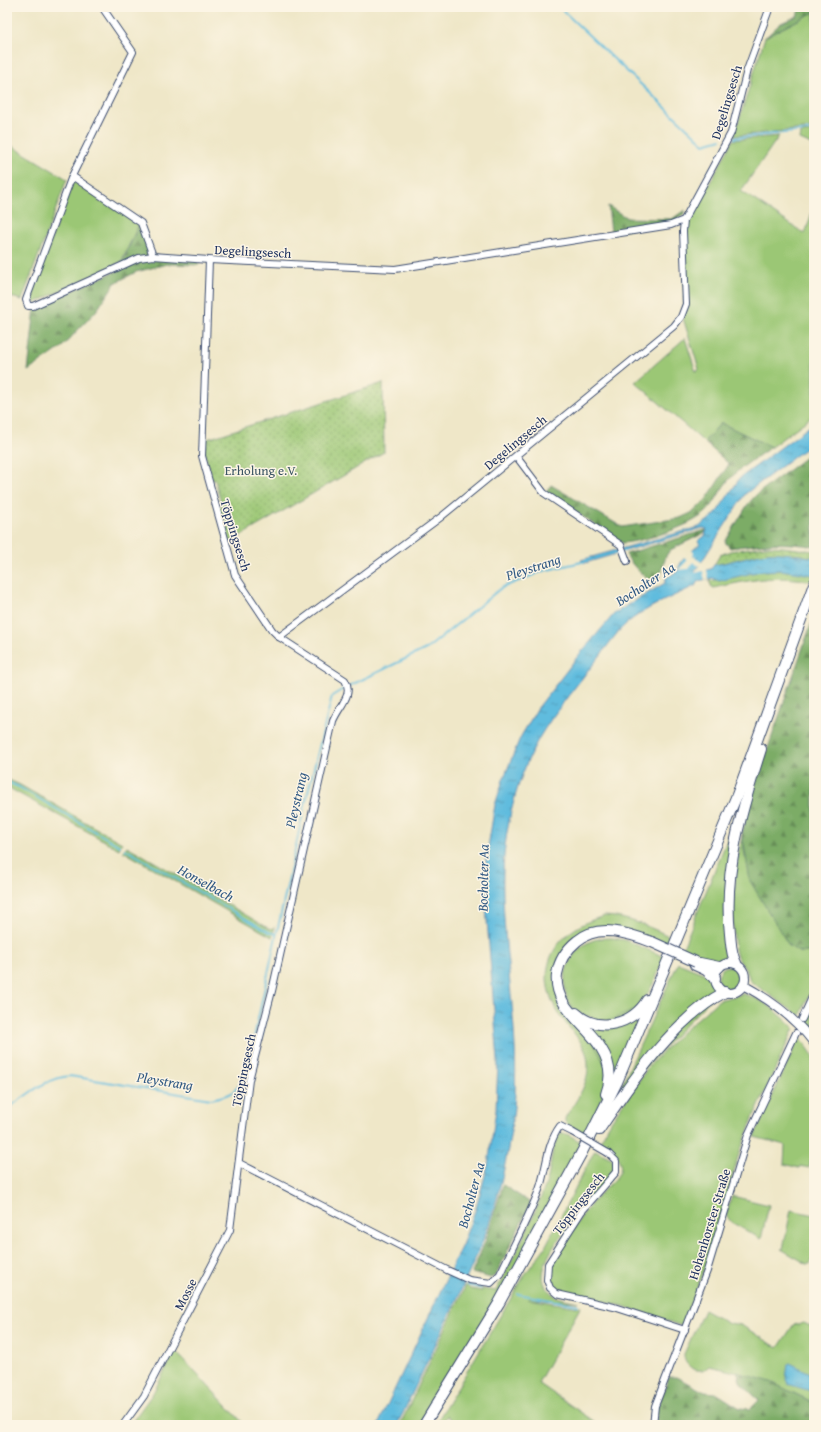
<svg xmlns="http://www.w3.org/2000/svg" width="821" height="1432" viewBox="0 0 821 1432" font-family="'Gentium Book Plus',serif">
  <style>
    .grass { fill: #9bc774; stroke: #5b7b69 }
    .forest { fill: url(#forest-firs); stroke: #4c6e62 }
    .park { fill: url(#park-dots); stroke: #5b7b69 }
    .water { fill: url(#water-ripples); stroke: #3e769e }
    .pier { fill: #efe7c8 }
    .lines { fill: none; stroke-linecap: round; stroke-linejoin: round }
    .stream { stroke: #61bcde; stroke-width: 2 }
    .minor-casing { stroke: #3b4b6e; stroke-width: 8 }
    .secondary-casing { stroke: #3b4b6e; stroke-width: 10 }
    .trunk-casing { stroke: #3b4b6e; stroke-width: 12 }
    .minor { stroke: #fff; stroke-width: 6 }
    .secondary { stroke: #fff; stroke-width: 8 }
    .trunk { stroke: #fff; stroke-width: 10 }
    .minor-bridge-casing { stroke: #3b4b6e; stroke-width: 8; stroke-linecap: butt }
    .trunk-bridge-casing { stroke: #3b4b6e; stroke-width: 12; stroke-linecap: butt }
    .minor-bridge { stroke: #fff; stroke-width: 6 }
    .trunk-bridge { stroke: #fff; stroke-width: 10 }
    .labels { text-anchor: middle; stroke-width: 3; stroke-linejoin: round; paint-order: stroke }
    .street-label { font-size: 13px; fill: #1b2f5e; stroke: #fcf5e5 }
    .park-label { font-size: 13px; fill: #3b5564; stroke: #fcf5e5 }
    .water-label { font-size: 14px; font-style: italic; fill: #305984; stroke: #fcf5e5 }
  </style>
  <defs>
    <pattern id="forest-firs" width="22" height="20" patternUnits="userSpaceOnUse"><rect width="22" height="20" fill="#7cac66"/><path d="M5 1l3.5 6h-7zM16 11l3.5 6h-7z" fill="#658c57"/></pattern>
    <pattern id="park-dots" width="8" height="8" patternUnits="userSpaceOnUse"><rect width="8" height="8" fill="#9bc774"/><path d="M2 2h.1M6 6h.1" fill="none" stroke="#7ea262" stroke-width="1.8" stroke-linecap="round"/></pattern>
    <pattern id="water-ripples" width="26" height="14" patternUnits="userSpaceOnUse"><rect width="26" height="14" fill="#61bcde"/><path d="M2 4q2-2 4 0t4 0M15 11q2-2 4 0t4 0" fill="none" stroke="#4f99b7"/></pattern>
  </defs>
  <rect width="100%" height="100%" fill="#fcf5e5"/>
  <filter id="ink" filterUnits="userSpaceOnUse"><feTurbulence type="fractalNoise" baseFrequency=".025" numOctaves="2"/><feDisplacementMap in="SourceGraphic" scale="8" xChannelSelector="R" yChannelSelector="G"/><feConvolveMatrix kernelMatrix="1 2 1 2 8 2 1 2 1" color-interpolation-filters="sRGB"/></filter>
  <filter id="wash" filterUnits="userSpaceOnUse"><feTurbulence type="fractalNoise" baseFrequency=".012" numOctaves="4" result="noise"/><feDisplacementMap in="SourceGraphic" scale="16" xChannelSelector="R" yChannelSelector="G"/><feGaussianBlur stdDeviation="0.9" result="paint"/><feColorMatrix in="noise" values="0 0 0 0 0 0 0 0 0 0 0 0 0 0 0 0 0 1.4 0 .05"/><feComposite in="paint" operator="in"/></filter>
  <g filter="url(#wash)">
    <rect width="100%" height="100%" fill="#efe7c8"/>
    <g class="grass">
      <path d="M814 12V128L734 136 765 37Z"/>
      <path d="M814 132V146L800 140 801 133Z"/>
      <path d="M779 136 741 191 805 234 814 206V415L771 447 721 423 704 442 635 382 685 338 696 372 699 369 683 318 685 229 733 140Z"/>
      <path d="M7 143 67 179 22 300 7 296Z"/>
      <path d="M72 180 139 224 121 262 35 303 31 299V295Z"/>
      <path d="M781 570 813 574 811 581C773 575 750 580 714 588L711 586 710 581 760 571Z"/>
      <path d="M7 779 20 785 122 843 119 849 7 787Z"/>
      <path d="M737 816 725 915 727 954 720 962H705L682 950Z"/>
      <path d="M742 834 745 857 799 952H814V984L800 1016 750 981C748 967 737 963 735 949 730 911 736 871 742 834Z"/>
      <path d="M127 846 270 929 275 927 272 937 123 851Z"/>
      <path d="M605 916C629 917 652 928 673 938L671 945 635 933 579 935 555 983 595 1042 606 1062V1088L585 1136 572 1129 565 1122V1118C577 1099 592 1081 587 1057 584 1041 568 1028 559 1014 530 968 557 928 605 916Z"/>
      <path d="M613 938 625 940 665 957C656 977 648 1000 631 1014 627 1018 619 1018 614 1020 604 1022 600 1021 591 1017 586 1016 580 1015 577 1012 553 990 566 949 594 940 600 938 607 938 613 938Z"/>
      <path d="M678 963 708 975 717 992 621 1092 619 1091Z"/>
      <circle cx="730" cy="978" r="12"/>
      <path d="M743 994C763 998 780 1014 794 1028L753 1118 738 1157 708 1260 682 1326 623 1306 558 1290C555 1286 551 1281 550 1277 547 1260 588 1206 601 1193 606 1187 614 1182 618 1175 622 1169 621 1164 618 1158L599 1143 612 1120 649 1066 680 1034 719 1000Z"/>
      <path d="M814 1001V1030L805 1021Z"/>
      <path d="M646 1005 619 1074 612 1078 582 1021 598 1026Z"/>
      <path d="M801 1038 814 1057V1162L811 1161 809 1168 800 1166 799 1168 784 1164 785 1145 754 1137 798 1040Z"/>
      <path d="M560 1134H567L581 1142 526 1249 420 1425H400L466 1285 470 1289 482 1291V1289L496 1291C514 1256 534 1219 547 1181 552 1165 550 1149 560 1134Z"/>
      <path d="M595 1150 611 1158 615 1165C609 1191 511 1267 554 1295 560 1299 571 1300 578 1302L528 1299 578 1307 581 1306 538 1383 595 1422 592 1425H458L447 1416 441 1425H435L526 1273 544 1249Z"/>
      <path d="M732 1196 769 1205 761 1239 731 1222 726 1215Z"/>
      <path d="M791 1210 814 1215V1257L810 1264H807L781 1249H783Z"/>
      <path d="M704 1310 729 1324 730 1323 741 1325 778 1348 794 1324 798 1325 804 1323 810 1326 814 1319V1403C780 1385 746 1374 709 1366 700 1376 683 1367 684 1354Z"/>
      <path d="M175 1351 245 1425H130L153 1393Z"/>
    </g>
    <g class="forest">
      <path d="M800 7H814V12L767 36 781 23 797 16Z"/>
      <path d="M608 206 627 218 672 219 685 210 683 215 671 223 611 232Z"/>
      <path d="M139 224 151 255 198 261 199 265 167 264 136 272 115 283 97 310 61 348 28 371 35 307 119 270Z"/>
      <path d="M721 423 771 447C756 458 740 467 728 481 719 491 715 505 705 513 689 527 642 542 622 543L546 492 551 485 622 527 680 518 693 512 706 500 729 464 704 442Z"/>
      <path d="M814 451V547C787 541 757 544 730 548L725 542 748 504 757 494Z"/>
      <path d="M706 530V532L670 550 666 556 660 577 654 581C646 581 629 562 626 554Z"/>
      <path d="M814 621V952H799L789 946 750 881 742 834 752 794 811 624Z"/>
      <path d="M503 1185 531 1203 496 1275 491 1278 472 1273 485 1242Z"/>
      <path d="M737 1372 771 1382 814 1403V1425H656L657 1407 669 1377H676L705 1392 716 1393 740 1408 750 1409 759 1400 741 1384Z"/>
    </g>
    <g class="park">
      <path d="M383 383 384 452 230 542 219 508 222 506 215 480H212L205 454 204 440Z"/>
      <path d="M766 546 783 547 814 551V558L799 555 768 553 714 565 720 555 730 551Z"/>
    </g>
    <g class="water">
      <path d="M814 423V442L745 494 695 572 711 569 714 565C732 562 750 555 768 553 783 552 799 555 814 558V575L781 570 760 571 719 581 713 578 698 581 695 586C674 596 644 608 626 624 613 636 603 653 591 667 573 690 554 713 539 738 513 785 501 842 503 895 505 969 522 1043 513 1117 507 1160 498 1203 482 1243 458 1300 430 1355 404 1411L397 1425H378L462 1245 476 1208 488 1165 496 1110 498 1061 486 907V859L495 805 503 780 520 738 537 709 578 656 615 613 665 583 666 578 678 571C679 560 692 551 700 544L698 541 705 536 707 529 703 528 585 563 581 560 699 527 715 515 740 478Z"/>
      <path d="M790 1363 814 1375V1392L788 1384 786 1379 788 1364Z"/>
    </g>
    <path class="pier" d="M692 550 694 553 693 557 696 556 695 558 703 563 699 570 706 568 709 579 705 580 703 571 695 573 699 566 693 562 688 569 678 570 687 561 684 556 686 553Z"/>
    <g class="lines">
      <g class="stream">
        <path d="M559 7 704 144 721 139"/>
        <path d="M734 138 814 130"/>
        <path d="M349 686 428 648 501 588 543 571 586 561"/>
        <path d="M7 782 19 787 120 846"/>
        <path d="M125 849 269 932 276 934"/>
        <path d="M7 1109C27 1095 45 1078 70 1076L211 1099C229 1096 239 1091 246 1074L305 804 332 696 345 688"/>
        <path d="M468 1285 481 1288"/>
        <path d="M518 1294 578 1305"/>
      </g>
    </g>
  </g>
  <g filter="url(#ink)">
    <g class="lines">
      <defs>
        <g id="minor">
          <path d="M102 7 133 52 72 176 26 300 28 306H33L139 258 153 256 209 260 395 269 671 225 684 220"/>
          <path d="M72 176 141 223 153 256"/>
          <path d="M516 456 544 493 621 545 627 561"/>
          <path d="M279 637 441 517 674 326 681 317 686 304 683 231 684 220 731 133 747 70 770 7"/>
          <path d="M802 1019 814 993"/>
          <path d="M608 1153 616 1161V1172L582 1211 548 1264 547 1280 550 1288 557 1294 614 1307 685 1330"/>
          <path d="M239 1163 447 1270 469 1280 491 1283 500 1274C513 1246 528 1219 539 1190 547 1168 546 1145 560 1126L572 1132"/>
          <path d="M123 1425 144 1396 230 1230 249 1080 272 991 333 721C339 706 354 695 345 680L279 637 272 630 235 575 202 456 209 260"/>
          <path d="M653 1425 655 1406 707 1271 748 1135 796 1033"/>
        </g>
        <g id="secondary">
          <circle cx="730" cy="978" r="15"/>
          <path d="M743 985C771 1000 795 1018 814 1043"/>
        </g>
        <g id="trunk">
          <path d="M700 963 719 967"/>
          <path d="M736 963C731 954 731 944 730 934 723 870 742 809 761 749"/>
          <path d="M695 965 706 970 715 978"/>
          <path d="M576 1013C598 1034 633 1024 647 1000"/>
          <path d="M606 1094C612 1078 610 1062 601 1048 586 1023 553 1007 557 974 559 961 566 950 577 941 598 923 628 933 652 942"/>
          <path d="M599 1130C631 1083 673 1019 725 992"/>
          <path d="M424 1425 499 1303 582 1152 617 1082 737 795 814 584"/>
        </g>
      </defs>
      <use href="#minor" class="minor-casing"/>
      <use href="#secondary" class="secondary-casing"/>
      <use href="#trunk" class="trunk-casing"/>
      <use href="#minor" class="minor"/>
      <use href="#secondary" class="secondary"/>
      <use href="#trunk" class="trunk"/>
      <defs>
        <path id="minor-bridge" d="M572 1132 608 1153"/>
        <path id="trunk-bridge" d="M652 942 696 962"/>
      </defs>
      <use href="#minor-bridge" class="minor-bridge-casing"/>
      <use href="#trunk-bridge" class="trunk-bridge-casing"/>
      <use href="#minor-bridge" class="minor-bridge"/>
      <use href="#trunk-bridge" class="trunk-bridge"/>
    </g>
  </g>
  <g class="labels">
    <g class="street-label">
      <text transform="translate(726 102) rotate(-73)" y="5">Degelingsesch</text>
      <text transform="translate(253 251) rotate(3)" y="5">Degelingsesch</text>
      <text transform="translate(515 442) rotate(-40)" y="5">Degelingsesch</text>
      <text transform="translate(236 535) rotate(73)" y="5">Töppingsesch</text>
      <text transform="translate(243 1070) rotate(-78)" y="5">Töppingsesch</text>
      <text transform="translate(578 1203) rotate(-52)" y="5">Töppingsesch</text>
      <text transform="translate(709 1224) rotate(-73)" y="5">Hohenhorster Straße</text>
      <text transform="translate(185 1294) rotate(-63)" y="5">Mosse</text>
    </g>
    <g class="park-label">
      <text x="261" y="475">Erholung e.V.</text>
    </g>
    <g class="water-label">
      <text transform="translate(533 567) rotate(-18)" y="5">Pleystrang</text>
      <text transform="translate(645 584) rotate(-33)" y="5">Bocholter Aa</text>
      <text transform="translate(296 800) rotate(-77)" y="5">Pleystrang</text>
      <text transform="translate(483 878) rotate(-89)" y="5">Bocholter Aa</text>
      <text transform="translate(206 883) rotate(29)" y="5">Honselbach</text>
      <text transform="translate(165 1081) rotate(9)" y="5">Pleystrang</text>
      <text transform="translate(471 1195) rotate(-75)" y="5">Bocholter Aa</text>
    </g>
  </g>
  <rect width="821" height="1432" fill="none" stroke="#fcf5e5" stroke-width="24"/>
</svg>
